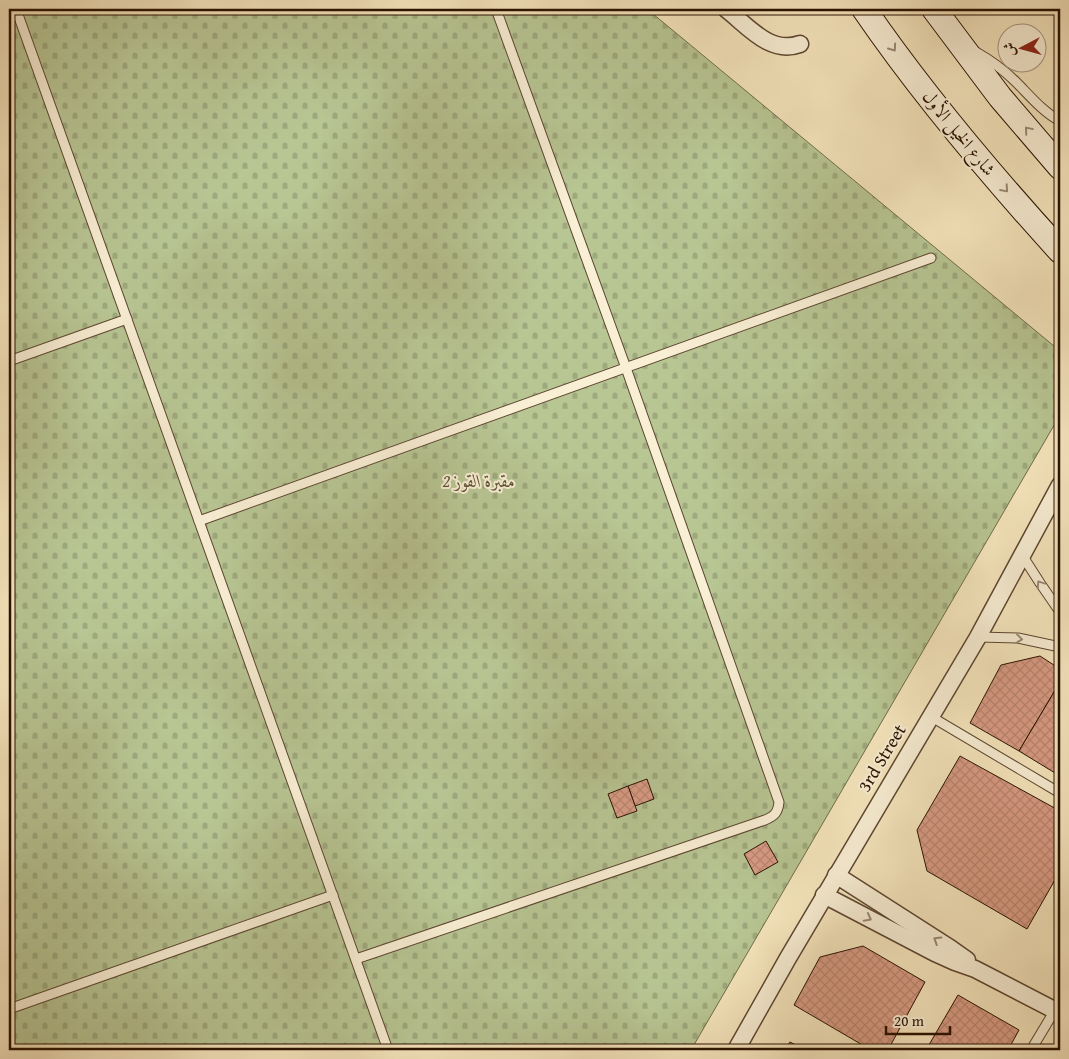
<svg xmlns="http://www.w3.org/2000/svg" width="1069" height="1059" viewBox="0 0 1069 1059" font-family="'Gentium Book Plus',Amiri,serif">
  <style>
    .cemetery { fill: url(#cemetery-stones); stroke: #706c4a }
    .building { fill: url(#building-cross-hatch); stroke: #291100 }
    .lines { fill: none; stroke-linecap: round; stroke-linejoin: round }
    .service-casing { stroke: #5c4630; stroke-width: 11 }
    .minor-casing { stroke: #5c4630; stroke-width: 19 }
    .secondary-casing { stroke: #291100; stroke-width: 26 }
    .service { stroke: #f9efd5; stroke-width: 9 }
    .minor { stroke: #f9efd5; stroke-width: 16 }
    .secondary { stroke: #f9efd5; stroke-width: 24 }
    .oneway { stroke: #9b8b75 }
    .labels { text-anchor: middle; stroke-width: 4; stroke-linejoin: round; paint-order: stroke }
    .street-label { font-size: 18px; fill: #291100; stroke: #f9efd5 }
    .park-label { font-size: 18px; font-style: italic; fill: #5b5034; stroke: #f9efd5 }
  </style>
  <defs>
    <pattern id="cemetery-stones" width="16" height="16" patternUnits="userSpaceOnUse" patternTransform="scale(1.25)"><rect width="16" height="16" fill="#b8c694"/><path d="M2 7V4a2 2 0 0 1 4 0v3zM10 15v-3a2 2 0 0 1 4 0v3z" fill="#9ea97e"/></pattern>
    <pattern id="building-cross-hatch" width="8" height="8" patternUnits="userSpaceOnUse" patternTransform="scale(1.25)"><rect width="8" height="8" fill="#d99c85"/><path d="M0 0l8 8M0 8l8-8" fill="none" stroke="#ba8571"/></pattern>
  </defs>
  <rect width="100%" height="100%" fill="#f6e6be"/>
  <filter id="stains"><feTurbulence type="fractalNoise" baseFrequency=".004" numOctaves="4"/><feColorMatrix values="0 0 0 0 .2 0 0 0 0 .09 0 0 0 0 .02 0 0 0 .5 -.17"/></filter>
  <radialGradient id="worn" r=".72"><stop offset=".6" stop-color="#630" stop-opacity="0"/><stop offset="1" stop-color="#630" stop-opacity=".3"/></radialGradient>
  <path class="cemetery" d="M9 9H647L1060 351V415L691 1050H9Z"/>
  <g class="building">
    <path d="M1040 656 1060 669V682L1019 751 970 723 1001 665Z"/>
    <path d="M1060 682V776L1019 751Z"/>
    <path d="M960 756 1060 811V871L1027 929 927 871 917 830Z"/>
    <path d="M647 779 654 799 635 806 628 786Z"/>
    <path d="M628 786 637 811 617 818 608 794Z"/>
    <path d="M766 841 778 862 755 875 744 854Z"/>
    <path d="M863 946 925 982 888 1050H871L794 1005 820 957Z"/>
    <path d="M958 995 1019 1030 1008 1050H926Z"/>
    <path d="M790 1042 805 1050H785Z"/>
  </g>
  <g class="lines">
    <defs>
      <g id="service">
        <path d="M16 9 388 1050"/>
        <path d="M976 52C990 60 1005 71 1016 82 1030 96 1043 112 1060 121"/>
        <path d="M9 361 127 319"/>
        <path d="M199 521 931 258"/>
        <path d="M1022 555 1040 583 1060 612"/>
        <path d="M978 637 1018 638 1060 647"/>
        <path d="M930 716 1060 793"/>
        <path d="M356 959 765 820C775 816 778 812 779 802L626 368 496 9"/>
        <path d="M9 1009 333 895"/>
        <path d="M1031 1050 1055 1010"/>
      </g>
      <g id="minor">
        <path d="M726 9C748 26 770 55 800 44"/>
        <path d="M836 875 950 948 967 960"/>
        <path d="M824 895 935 953 955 962 975 969 1060 1013"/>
        <path d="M736 1050 788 958 978 637 1060 485"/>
      </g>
      <g id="secondary">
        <path d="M864 9C923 95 990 174 1060 251"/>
        <path d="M934 9 1000 97 1060 167"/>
      </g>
    </defs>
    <use href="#service" class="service-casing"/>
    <use href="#minor" class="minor-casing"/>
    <use href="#secondary" class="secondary-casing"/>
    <use href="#service" class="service"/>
    <use href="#minor" class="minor"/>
    <use href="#secondary" class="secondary"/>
  </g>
  <defs><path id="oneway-chevron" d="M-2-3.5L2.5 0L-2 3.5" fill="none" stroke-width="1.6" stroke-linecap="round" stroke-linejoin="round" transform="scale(1.25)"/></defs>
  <g class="oneway">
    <use href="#oneway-chevron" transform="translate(893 48) rotate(55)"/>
    <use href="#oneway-chevron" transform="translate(1028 130) rotate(-130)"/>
    <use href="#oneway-chevron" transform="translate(1005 189) rotate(49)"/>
    <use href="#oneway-chevron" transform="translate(1040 584) rotate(-124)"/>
    <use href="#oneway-chevron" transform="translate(1019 639) rotate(7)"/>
    <use href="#oneway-chevron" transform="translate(868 918) rotate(28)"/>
    <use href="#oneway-chevron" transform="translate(937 940) rotate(-148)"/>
  </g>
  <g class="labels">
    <g class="street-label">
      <text transform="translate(959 133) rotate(51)" y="6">شارع الخيل الأول</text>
      <text transform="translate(882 758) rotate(-59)" y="6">3rd Street</text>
    </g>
    <g class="park-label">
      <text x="479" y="487">مقبرة القوز 2</text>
    </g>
  </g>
  <rect width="1069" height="1059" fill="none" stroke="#f6e6be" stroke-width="30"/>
  <rect x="10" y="10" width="1049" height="1039" fill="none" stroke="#291100" stroke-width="2.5"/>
  <rect x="15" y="15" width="1039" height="1029" fill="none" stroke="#291100"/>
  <g transform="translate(1022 48) rotate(264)"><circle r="24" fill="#f9efd5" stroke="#a69680"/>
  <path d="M0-4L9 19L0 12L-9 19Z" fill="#8f2418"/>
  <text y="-8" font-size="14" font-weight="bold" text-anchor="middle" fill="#291100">ش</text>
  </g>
  <path d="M886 1026v8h64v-8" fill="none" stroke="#291100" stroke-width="2.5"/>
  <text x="894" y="1026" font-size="15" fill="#291100" stroke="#f9efd5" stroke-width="4" paint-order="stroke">20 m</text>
  <rect width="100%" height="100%" filter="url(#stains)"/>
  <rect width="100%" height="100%" fill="url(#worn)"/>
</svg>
